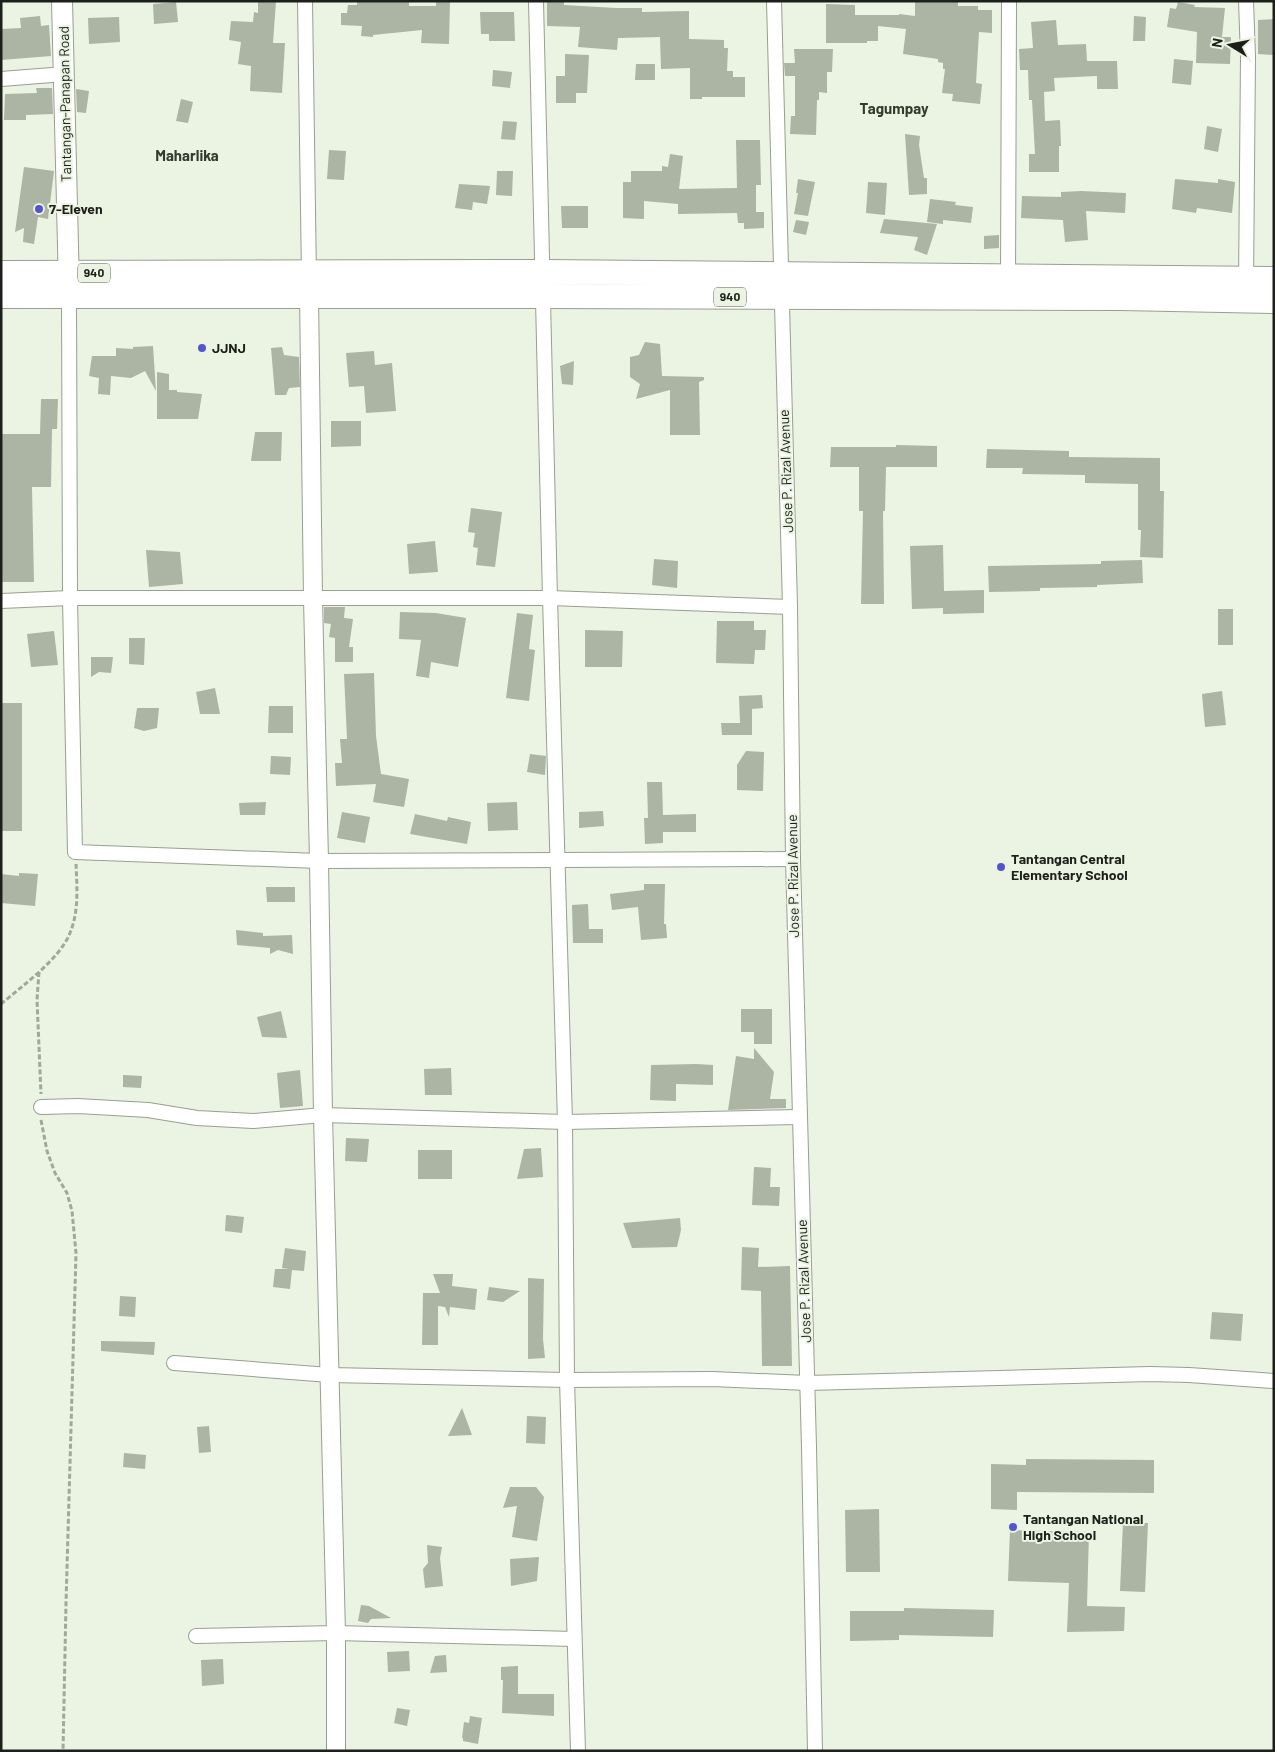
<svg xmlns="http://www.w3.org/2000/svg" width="1275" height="1752" viewBox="0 0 1275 1752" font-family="Barlow,sans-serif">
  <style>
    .building { fill: #acb4a4 }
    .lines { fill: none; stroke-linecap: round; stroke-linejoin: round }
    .minor-casing { stroke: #989f90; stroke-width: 16 }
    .tertiary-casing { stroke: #989f90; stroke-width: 20 }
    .secondary-casing { stroke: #989f90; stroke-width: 22 }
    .trunk-casing { stroke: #989f90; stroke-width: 26 }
    .path { stroke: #a1a79b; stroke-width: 3; stroke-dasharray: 5 2.5; stroke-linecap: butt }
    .minor { stroke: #fff; stroke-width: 14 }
    .tertiary { stroke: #fff; stroke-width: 18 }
    .secondary { stroke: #fff; stroke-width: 20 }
    .trunk { stroke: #fff; stroke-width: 24 }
    .poi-dot { fill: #5455cc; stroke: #ebf3e3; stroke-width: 2 }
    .labels { text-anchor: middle; stroke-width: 4; stroke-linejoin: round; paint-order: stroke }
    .shield { fill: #ebf3e3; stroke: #5b5f56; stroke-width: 1 }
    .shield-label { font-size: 12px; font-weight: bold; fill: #1d201a }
    .street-label { font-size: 14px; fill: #1d201a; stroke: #ebf3e3 }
    .poi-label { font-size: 14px; font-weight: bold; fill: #1d201a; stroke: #ebf3e3; text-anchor: start }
    .neighbourhood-label { font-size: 15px; font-weight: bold; fill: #343a2d; stroke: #ebf3e3 }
  </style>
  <rect width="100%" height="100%" fill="#ebf3e3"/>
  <g class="building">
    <path d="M258 1H276L273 43H285L282 93 250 91 251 66 238 64 241 42 229 40 231 21 253 22 254 12 258 13Z"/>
    <path d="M357 1H409V6H436V1H450L449 44 421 43 422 30 373 35V37L361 36 362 26 341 25V13H347L348 5H357Z"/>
    <path d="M547 1H564V5L616 8H642V12L689 11V39L724 40V48H728L727 71H733V77H745V97H702V99H690V68L661 69 660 37 618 38 617 50 578 47 580 27 547 26Z"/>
    <path d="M928 1H958V6H978V10H992V33L979 32 976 83 982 84 980 104 952 101 953 94 942 93 945 69H943V63L938 62V59L903 54 906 29 878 26V41H867V43H826V4L855 5V15H899V14L915 16V2Z"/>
    <path d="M176 2 178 22 154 24 153 4Z"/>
    <path d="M1178 2 1195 5 1194 7 1225 8 1222 37H1231L1230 64 1196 63 1197 32 1167 27 1170 8 1176 9Z"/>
    <path d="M480 12H514L515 41H489V34H481Z"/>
    <path d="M40 16 41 26 49 25 51 56 1 60V29L21 28 20 18Z"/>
    <path d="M1134 16 1146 17 1145 41H1133Z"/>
    <path d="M119 17 120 42 89 44 88 18Z"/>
    <path d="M1274 19V55L1258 54V20Z"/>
    <path d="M1056 20 1058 45 1086 44 1087 61H1117L1118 89H1097V76L1054 78 1055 91 1044 92 1045 121 1060 120 1061 146H1059V172H1029V154H1035L1032 100H1029L1028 70H1020L1019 49 1033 48 1031 22Z"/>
    <path d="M794 49H833L832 72H827V93L819 92V100H817L816 135 790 134 791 116H795V76H785L784 63H795Z"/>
    <path d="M565 54 589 55 587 93H576V103H556V76H565Z"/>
    <path d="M1174 59 1193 61 1191 85 1172 83Z"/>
    <path d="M636 64H655V80H635Z"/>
    <path d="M493 70 512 72 510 88 492 86Z"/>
    <path d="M36 88H52L53 114 26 115V120H4L5 94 37 93Z"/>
    <path d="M76 89 89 91 86 113 77 112Z"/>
    <path d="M181 99 193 102 188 123 176 121Z"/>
    <path d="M503 121 517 122 515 140 501 139Z"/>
    <path d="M1207 126 1222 129 1218 152 1204 149Z"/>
    <path d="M905 134 920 136 919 145 924 178H927V194L909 195Z"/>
    <path d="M736 140H760L761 185H756V212H764V228L744 229V223H738L737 213 678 214V204L644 201V219L623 218V182H631V171H662V166L668 167 670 154 683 156 679 189 737 188Z"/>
    <path d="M329 150 346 151 344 180 327 179Z"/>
    <path d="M24 167 54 171 48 219 38 217 34 244 23 242 24 228 15 232Z"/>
    <path d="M497 171H513L512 196 496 195Z"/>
    <path d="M798 179 815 182 808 216 794 214 798 193H796Z"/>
    <path d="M1175 179 1218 183V179L1235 182 1232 213 1197 208 1196 213 1172 209Z"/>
    <path d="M868 182 887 183 885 215 866 213Z"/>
    <path d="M459 184 490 186 487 204 473 202 472 210 455 208Z"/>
    <path d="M1081 191 1126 193 1125 213 1086 211 1088 240 1065 242 1063 220 1021 218 1022 196 1061 197V192Z"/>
    <path d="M930 199 956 202 955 205 973 207 971 223 953 221 943 220V224L927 222Z"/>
    <path d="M561 206H588V228H562Z"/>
    <path d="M884 219 937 224 927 255 914 250 918 237 880 233Z"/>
    <path d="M796 220 809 222 806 235 793 232Z"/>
    <path d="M999 235V248L984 249V236Z"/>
    <path d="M645 342 660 344 662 376 704 377V380L699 382 700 435H670V390L636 399 640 384 630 377V357L639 355Z"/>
    <path d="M153 346 156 391 145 371 131 378 111 376 110 395 98 394 99 378 89 376 92 356H116V348L133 349V347Z"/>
    <path d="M282 347 284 355 299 357 300 387 289 388 286 395H275L271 348Z"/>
    <path d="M374 351 375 365 392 363 396 411 366 413 364 386 349 387 346 353Z"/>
    <path d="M574 361 573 385 562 384 560 366Z"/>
    <path d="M157 372 169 374V390H177V392L202 394 198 419H157Z"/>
    <path d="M41 399H58L57 429H52L51 487H32L34 582H2L1 434H40Z"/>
    <path d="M331 421H361V446L331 447Z"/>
    <path d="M255 432H282L281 461H251Z"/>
    <path d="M896 445 937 446V467H886L885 511H883L884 604H861L863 511H859V467H830L831 447H896Z"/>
    <path d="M987 449 1069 451V457L1160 458V491H1164L1163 558 1140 557 1141 530H1138V484L1085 483V475L1022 474 1023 468H986Z"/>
    <path d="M471 508 502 512 495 567 476 565 478 548 473 547 475 533 468 532Z"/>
    <path d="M435 541 438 572 409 574 407 544Z"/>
    <path d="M943 545 944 591 984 590V613L943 614V608L912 609 910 546Z"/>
    <path d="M146 550 180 552 183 584 149 587Z"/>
    <path d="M654 559 678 561 677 588 652 585Z"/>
    <path d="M1142 560 1143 583 1097 585V587L1040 588V591L989 592 988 566 1101 564V561Z"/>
    <path d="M324 607H345L344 618 353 619 349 647H353V662H335V638L329 637 331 624 324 623Z"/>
    <rect x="1218" y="609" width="15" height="36"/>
    <path d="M400 612 436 613 466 618 458 667 431 662 429 678 416 676 421 640 399 639Z"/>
    <path d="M517 613 533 615 529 649 535 650 529 701 506 698Z"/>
    <path d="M717 621H754V630H766L765 650H755L754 664 716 663Z"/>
    <path d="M585 630 623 631 622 667H585Z"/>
    <path d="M54 631 58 665 31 667 27 634Z"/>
    <path d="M129 638H145L144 665 129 664Z"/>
    <path d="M91 657H113L111 673 99 672 91 677Z"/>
    <path d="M374 673 376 736 381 774 409 779 404 807 373 802 376 784 336 786 335 763H342L340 739H347L344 674Z"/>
    <path d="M215 688 220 714H200L196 692Z"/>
    <path d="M1222 691 1226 725 1205 727 1202 694Z"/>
    <path d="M762 695 763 708 752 709V735H722L721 723H740L739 696Z"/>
    <rect x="1" y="703" width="21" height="128"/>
    <path d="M269 706H293V733H268Z"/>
    <path d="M137 708H159L157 728 144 731 134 728Z"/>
    <path d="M746 751 764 752 763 791 737 790V765Z"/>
    <path d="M530 754 546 756 545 775 527 772Z"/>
    <path d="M271 756 291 757 290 775 270 774Z"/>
    <path d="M647 782H662L663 815 696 814V832H663V843L645 844 644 818H648Z"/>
    <path d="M266 802 265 815H240L239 803Z"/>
    <path d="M517 802 518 830 488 831 487 803Z"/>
    <path d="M603 811 604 826 579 828V812Z"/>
    <path d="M342 812 370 817 365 843 337 838Z"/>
    <path d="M415 814 447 821 448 817 471 822 467 844 410 834Z"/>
    <path d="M19 873 38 874 35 906 1 903V874L19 876Z"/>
    <path d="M644 884H665L664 924H666L667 938 641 940 638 907 612 910 610 894 644 890Z"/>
    <path d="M266 887H295V902H267Z"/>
    <path d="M588 904 589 929H603V943H573L572 905Z"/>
    <path d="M236 930 263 933V936L292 935 293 954 278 950 270 954V948L237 945Z"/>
    <path d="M741 1009H772V1044H754V1032H741Z"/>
    <path d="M281 1011 287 1038 262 1037 257 1017Z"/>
    <path d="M754 1048 774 1072 770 1099H786V1108L728 1110 736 1056 754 1059Z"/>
    <path d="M696 1064 713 1065V1085L676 1084V1101L650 1100 651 1065Z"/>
    <path d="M451 1068 452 1095H425L424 1069Z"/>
    <path d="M300 1070 303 1106 280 1108 277 1073Z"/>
    <path d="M123 1075 142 1076 141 1088 123 1087Z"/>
    <path d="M346 1138 369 1139 367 1162 345 1161Z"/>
    <path d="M541 1148 543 1177 517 1179 524 1149Z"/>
    <rect x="418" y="1150" width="34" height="29"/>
    <path d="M754 1167 771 1168 770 1187H780L779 1206 752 1205Z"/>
    <path d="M226 1215 244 1217 242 1233 225 1231Z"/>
    <path d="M680 1218 681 1230 677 1247 632 1248 623 1223Z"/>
    <path d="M742 1247 759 1248 758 1267 790 1266 792 1366H762L761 1291 741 1290Z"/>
    <path d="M285 1248 306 1251 304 1271 292 1270 290 1289 273 1287 275 1269H289L282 1268Z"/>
    <path d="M433 1274H453L452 1286 477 1289 475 1310 450 1307 449 1317 445 1307 438 1306V1345H422L423 1293H440Z"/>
    <path d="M528 1278 544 1279 543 1339 545 1358 528 1359Z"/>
    <path d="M489 1287 520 1291 503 1302 487 1300Z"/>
    <path d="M120 1296 136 1297 135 1317 119 1316Z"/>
    <path d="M1212 1312 1243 1314 1241 1341 1210 1339Z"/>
    <path d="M101 1341 155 1342 154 1355 101 1351Z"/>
    <path d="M462 1408 472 1435 448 1436Z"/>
    <path d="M527 1416 546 1417 545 1444 526 1443Z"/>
    <path d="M209 1426 211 1452 199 1453 197 1427Z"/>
    <path d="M124 1453 146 1455 145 1469 123 1467Z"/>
    <path d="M1026 1459 1154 1460V1493L1017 1492V1510L991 1509V1464L1026 1465Z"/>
    <path d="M510 1487H536L544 1497 537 1541 512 1537 517 1506 503 1508Z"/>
    <path d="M879 1509 880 1572H846L845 1510Z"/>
    <path d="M1123 1522 1148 1523 1145 1592 1120 1591Z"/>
    <path d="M1010 1530 1089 1532 1087 1606 1125 1607 1124 1631 1067 1632 1069 1583 1008 1581Z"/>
    <path d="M427 1545 442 1547 440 1558 443 1586 425 1588 423 1569 428 1563Z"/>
    <path d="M539 1557 537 1581 511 1586 510 1559Z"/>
    <path d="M361 1605 369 1606 391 1618 371 1619 368 1623 358 1621Z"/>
    <path d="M904 1608 994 1610 993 1637 899 1635V1640L850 1641V1611H904Z"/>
    <path d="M409 1651 410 1671 388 1672 387 1652Z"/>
    <path d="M446 1655 447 1672 430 1673 435 1656Z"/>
    <path d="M223 1659 224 1684 202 1686 201 1660Z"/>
    <path d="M518 1666V1694H554V1716L502 1713 503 1680H501V1667Z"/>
    <path d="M397 1708 410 1710 407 1726 394 1723Z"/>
    <path d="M470 1716 482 1718 478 1744 463 1741V1738H462L464 1722 469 1723Z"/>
  </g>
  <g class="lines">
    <defs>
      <g id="minor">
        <path d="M305 1 309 278"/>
        <path d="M536 1 550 598 565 1122 567 1380 578 1751"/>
        <path d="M774 1 790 607 793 859 809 1447 815 1751"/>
        <path d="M1 79 65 74"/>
        <path d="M1008 283 1009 1"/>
        <path d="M1246 285 1248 57 1246 1"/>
        <path d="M69 296 70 598 75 852 319 861 793 859"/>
        <path d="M1 601 70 598H550L790 607"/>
        <path d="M41 1107 78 1106 148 1110 197 1118 253 1121 323 1115 565 1122 798 1117"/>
        <path d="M174 1363 330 1375 567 1380 712 1379 807 1383 1150 1374 1189 1375 1274 1381"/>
        <path d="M196 1636 336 1633 574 1639"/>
      </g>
      <path id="tertiary" d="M309 295 313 598 319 861 323 1115 336 1633V1751"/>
      <path id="secondary" d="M62 1 69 287"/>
      <g id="trunk">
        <path d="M1 273 543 272 1274 279"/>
        <path d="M1 296H543L1121 298 1274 301"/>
      </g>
    </defs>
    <use href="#minor" class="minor-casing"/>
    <use href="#tertiary" class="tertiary-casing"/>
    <use href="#secondary" class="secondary-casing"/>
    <use href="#trunk" class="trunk-casing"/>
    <g class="path">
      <path d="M39 972 37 1000 41 1094"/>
      <path d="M1 1004C22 986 60 959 70 933 79 911 77 888 76 864"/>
      <path d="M41 1120 47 1151 55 1173 67 1193 72 1211 76 1253 66 1603 63 1751"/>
    </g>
    <use href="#minor" class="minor"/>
    <use href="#tertiary" class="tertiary"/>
    <use href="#secondary" class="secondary"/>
    <use href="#trunk" class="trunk"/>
  </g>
  <g class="poi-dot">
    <circle cx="39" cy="209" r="5"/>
    <circle cx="202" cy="348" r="5"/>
    <circle cx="1001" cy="867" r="5"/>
    <circle cx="1013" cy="1527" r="5"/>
  </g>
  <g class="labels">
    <g class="shield">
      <rect x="78" y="263.5" width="32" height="19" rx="4"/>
      <rect x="714" y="287.5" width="32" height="19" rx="4"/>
    </g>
    <g class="shield-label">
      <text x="94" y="277">940</text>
      <text x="730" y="301">940</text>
    </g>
    <g class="street-label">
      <text transform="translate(65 104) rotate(-91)" y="5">Tantangan-Panapan Road</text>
      <text transform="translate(786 471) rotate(-92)" y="5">Jose P. Rizal Avenue</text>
      <text transform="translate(793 876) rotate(-91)" y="5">Jose P. Rizal Avenue</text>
      <text transform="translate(804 1281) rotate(-92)" y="5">Jose P. Rizal Avenue</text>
    </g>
    <g class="poi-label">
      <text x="49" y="214">7-Eleven</text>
      <text x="212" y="353">JJNJ</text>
      <text x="1011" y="864">Tantangan Central<tspan x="1011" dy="16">Elementary School</tspan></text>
      <text x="1023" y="1524">Tantangan National<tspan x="1023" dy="16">High School</tspan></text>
    </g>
    <g class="neighbourhood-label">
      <text x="894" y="114">Tagumpay</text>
      <text x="187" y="161">Maharlika</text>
    </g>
  </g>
  <rect width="1275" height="1752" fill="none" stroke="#1d201a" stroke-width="5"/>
  <g transform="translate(1230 45) rotate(280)" stroke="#ebf3e3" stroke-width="4" paint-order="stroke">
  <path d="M0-4L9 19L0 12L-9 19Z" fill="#1d201a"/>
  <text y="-8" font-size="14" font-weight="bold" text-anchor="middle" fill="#1d201a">N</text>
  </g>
</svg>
